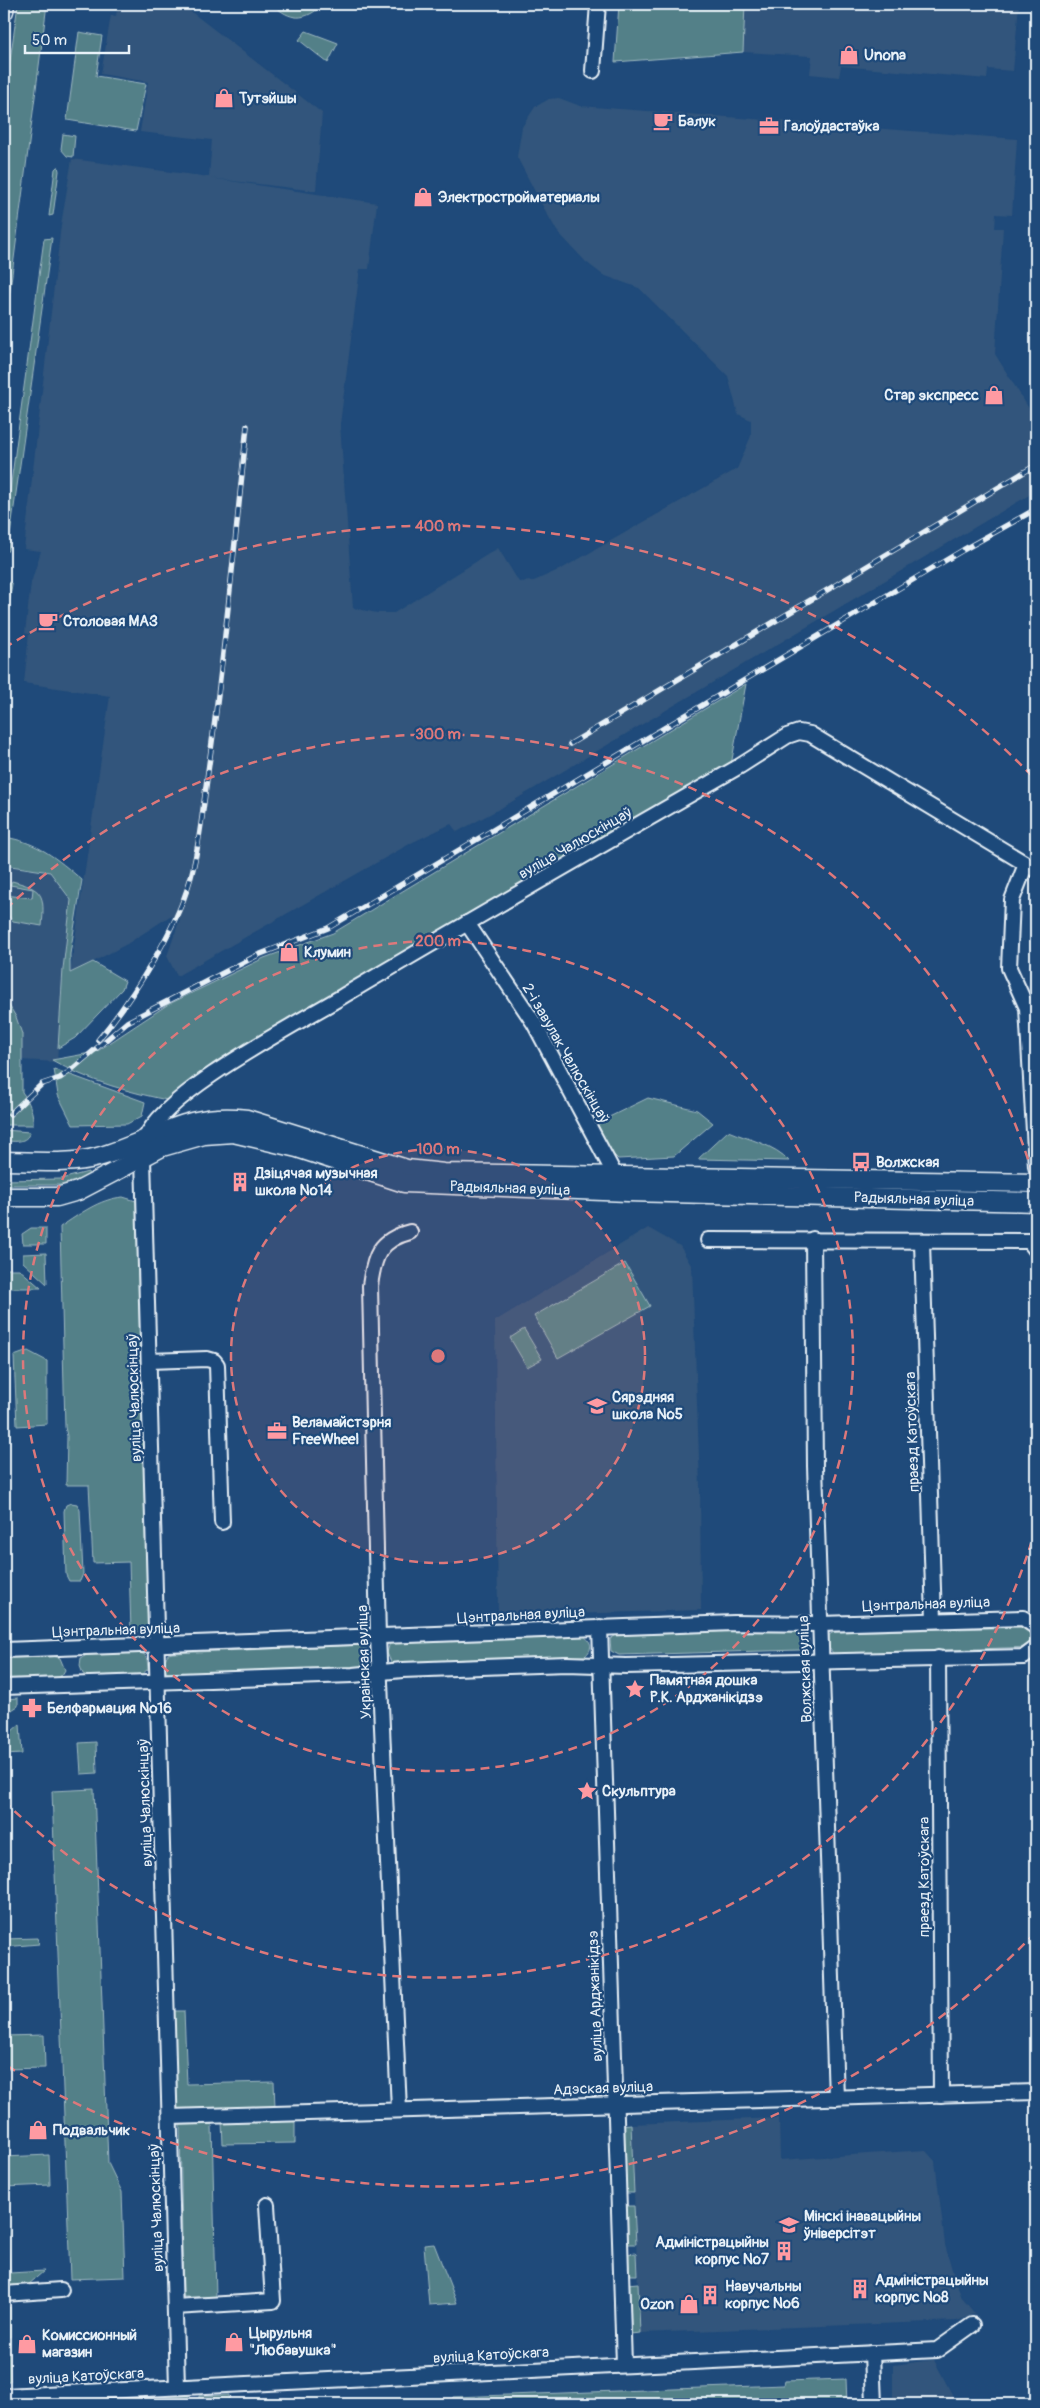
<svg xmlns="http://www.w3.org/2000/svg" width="1040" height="2408" viewBox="0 0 1040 2408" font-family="Pangolin,sans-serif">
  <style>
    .built { fill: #32557b }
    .green { fill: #538088; stroke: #9eb8c0 }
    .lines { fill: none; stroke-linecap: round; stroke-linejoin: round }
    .minor-casing { stroke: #e8f1f8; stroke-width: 18 }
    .major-casing { stroke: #e8f1f8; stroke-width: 21 }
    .minor { stroke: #1f4a7a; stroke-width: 14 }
    .major { stroke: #1f4a7a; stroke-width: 18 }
    .rail-casing { stroke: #e8f1f8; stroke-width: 5.5 }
    .rail { stroke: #1f4a7a; stroke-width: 4; stroke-dasharray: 11; stroke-linecap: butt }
    .ring { fill: none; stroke: #dd787b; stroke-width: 2.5; stroke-dasharray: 9 6 }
    .labels { text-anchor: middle; stroke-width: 4.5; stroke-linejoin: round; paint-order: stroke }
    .poi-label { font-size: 15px; font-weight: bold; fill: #e8f1f8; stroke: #1f4a7a; text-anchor: start }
    .street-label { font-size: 15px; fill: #e8f1f8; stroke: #1f4a7a }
    .centre { fill: #dd787b; stroke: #1f4a7a; stroke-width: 2.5 }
    .ring-label { font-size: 15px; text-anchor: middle; font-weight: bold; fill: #dd787b; stroke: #1f4a7a; stroke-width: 4.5; stroke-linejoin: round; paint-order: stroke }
  </style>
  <rect width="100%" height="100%" fill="#1f4a7a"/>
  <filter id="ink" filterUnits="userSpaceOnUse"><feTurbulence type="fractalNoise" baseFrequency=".02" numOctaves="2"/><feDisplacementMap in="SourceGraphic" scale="10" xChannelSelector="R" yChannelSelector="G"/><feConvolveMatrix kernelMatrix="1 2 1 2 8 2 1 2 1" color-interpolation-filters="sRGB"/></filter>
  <g filter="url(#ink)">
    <g class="built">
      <path d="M118 4H181L322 113 316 191 210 178 377 203 369 269H360L340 424 353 608 377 613H394L498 548 519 582 534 581 563 568 737 469 751 436V420L738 414 728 376 639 288 603 275 586 262 557 231 541 203 517 157 522 127 535 107 549 99 559 98 580 106 1017 139 1012 215 996 214 995 228H1003L995 354 1036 420V491L501 808 457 832 451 824 413 842 177 976 167 956 180 919 170 916 127 944 70 974 110 696 24 683 29 634 25 633 31 583 41 551 24 549 61 225 72 159 209 177 212 140 140 132 148 82 101 74 111 15 116 16Z"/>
      <path d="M745 4H1019L1013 71 988 69 987 79 841 66 839 77 810 74 812 56 743 52Z"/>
      <path d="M4 866 50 872 71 901 63 968 57 1062 21 1060 22 1034 16 1017 4 997Z"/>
      <path d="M648 1228 680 1246 692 1267 700 1486 701 1610 498 1616 495 1321Z"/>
      <path d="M779 2118 780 2160 925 2150 935 2161 945 2245 955 2280 962 2298 975 2314 957 2321 640 2333 631 2124Z"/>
      <path d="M934 2360 957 2404H893V2365Z"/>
    </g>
    <g class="green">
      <path d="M18 4H47L4 336V103Z"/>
      <path d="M272 4H324C304 22 291 21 272 4Z"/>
      <path d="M619 4H745L743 52 615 62Z"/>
      <path d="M306 31 338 43 328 63 299 40Z"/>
      <path d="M79 32 102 36 96 76 146 84 136 131 67 120Z"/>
      <path d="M63 134 75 136 73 157 67 156 61 149Z"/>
      <path d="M58 166 59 171 53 215 49 216 55 169Z"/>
      <path d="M52 238 8 550 4 556V535L44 239Z"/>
      <path d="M4 580 12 584 4 641Z"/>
      <path d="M746 684 731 765 172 1101C132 1093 87 1081 52 1060L96 1052 167 1005 264 958 333 933Z"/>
      <path d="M4 837C38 842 56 858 82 880L70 954V973L93 962 125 981 122 989 75 1038 58 1048 63 969 71 900 50 872 4 865Z"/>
      <path d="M12 881C43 889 45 894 42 926L13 921 4 911V895L32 898 33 889 10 885Z"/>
      <path d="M4 997 16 1017 22 1034V1092C29 1101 34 1113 33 1125H4Z"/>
      <path d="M54 1069 145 1102 142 1116 127 1124 73 1125 58 1095Z"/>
      <path d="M648 1098 697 1110 713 1123 674 1156 618 1159 609 1150 597 1123Z"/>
      <path d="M4 1130 30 1132C26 1144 15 1141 4 1141Z"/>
      <path d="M728 1131C747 1139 776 1145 789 1161L698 1159Z"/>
      <path d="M88 1172 89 1177 61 1185H4V1180L61 1179Z"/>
      <path d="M123 1197 136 1201 148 1631 131 1632 129 1562 93 1563 89 1485H66L67 1436 65 1427 60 1227C80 1214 99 1199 123 1197Z"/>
      <path d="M31 1228H46V1244H23L22 1234Z"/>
      <path d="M46 1253 47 1284 23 1262V1254Z"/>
      <path d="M625 1263 650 1306 558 1358 534 1316Z"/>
      <path d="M6 1269H19L41 1288H4V1271Z"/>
      <path d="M524 1329 542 1359 527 1367 510 1338Z"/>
      <path d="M28 1351 47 1361V1424L17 1426 14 1356Z"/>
      <path d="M71 1503 77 1504 80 1510 83 1574 80 1581H69L66 1575 64 1511 66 1505Z"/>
      <path d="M1030 1627 1036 1633V1643L1032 1647 834 1654 828 1647 829 1635 834 1632Z"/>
      <path d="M798 1629C806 1631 808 1635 809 1643L800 1650 619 1655 611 1651 610 1639 618 1634Z"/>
      <path d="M584 1636C592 1642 593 1649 585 1656L392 1664 387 1653 390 1642Z"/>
      <path d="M362 1645 368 1650 369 1656 363 1667 174 1675 168 1674C163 1667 163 1662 168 1654L173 1653Z"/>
      <path d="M140 1653 145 1655 147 1659 148 1669 141 1675 88 1676 83 1674 80 1666 81 1658 87 1655Z"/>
      <path d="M53 1656 60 1658 65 1670 62 1675 55 1679 4 1681V1657Z"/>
      <path d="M18 1698V1706L4 1715V1699Z"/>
      <path d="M20 1724 22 1754 4 1755V1738Z"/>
      <path d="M96 1742 97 1773 81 1774 79 1743Z"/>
      <path d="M94 1789 108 2163 122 2192 125 2277 70 2279 52 1791Z"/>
      <path d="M37 1938 39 1944 4 1947V1939Z"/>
      <path d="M173 2011H184L187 2084 274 2082 275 2108 176 2111Z"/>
      <path d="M44 2035 45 2068 4 2069V2036Z"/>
      <path d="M295 2121V2143L223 2144 222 2122Z"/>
      <path d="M212 2124 216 2297H183L180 2125Z"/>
      <path d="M631 2124 634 2193H624L621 2125Z"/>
      <path d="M49 2155 50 2185 4 2187V2157Z"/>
      <path d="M4 2194 6 2195 10 2273 44 2271 28 2285 4 2289Z"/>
      <path d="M623 2206H634L636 2244H625Z"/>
      <path d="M434 2244 457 2303 429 2305 424 2245Z"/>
      <path d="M636 2253 637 2275H627L626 2254Z"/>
      <path d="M638 2283 640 2333 630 2334 627 2284Z"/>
      <path d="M10 2307V2337H4V2309Z"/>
      <path d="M4 2351H9L10 2381H4Z"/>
      <path d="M846 2379 847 2404H378L452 2400 453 2397 784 2385 785 2381Z"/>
      <path d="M229 2395V2402L199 2403V2396Z"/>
      <path d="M189 2396V2403L4 2404V2403Z"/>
    </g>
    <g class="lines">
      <defs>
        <g id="minor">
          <path d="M593 71 598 4"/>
          <path d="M1026 864 1012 900 1009 968 1027 1008 1036 1167"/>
          <path d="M467 923 534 1023 616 1177"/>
          <path d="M145 1139C166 1090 299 1023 348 993 478 916 609 841 740 766L787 736 799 732 810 734 1036 870"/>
          <path d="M143 1158 177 2387"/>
          <path d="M813 1239 815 1466 836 2098"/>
          <path d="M708 1240 1029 1241 1036 1250"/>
          <path d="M922 1242 934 1620"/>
          <path d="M149 1361 207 1359 214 1361 217 1365 222 1522"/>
          <path d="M600 1627 624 2364"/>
          <path d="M4 1650 734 1623 820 1624 1023 1618 1036 1627"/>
          <path d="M938 1658 941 2095"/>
          <path d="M4 1687 353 1675 402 1670 567 1664 626 1666 1024 1657 1036 1648"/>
          <path d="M399 2110 378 1637 370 1286C374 1256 379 1240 410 1232"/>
          <path d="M170 2117 1036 2092"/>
          <path d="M4 2294 61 2290"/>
          <path d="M175 2307 273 2301 267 2205"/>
          <path d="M872 2353 874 2404"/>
          <path d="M4 2396 937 2350 972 2325"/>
        </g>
        <g id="major">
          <path d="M4 11 5 4"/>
          <path d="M4 1161C35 1161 68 1165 98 1157 155 1141 184 1111 247 1119L407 1169 444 1173 1036 1183"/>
          <path d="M4 1197H57L78 1191 162 1147 204 1135 233 1133 297 1148 404 1183 628 1192 1036 1202"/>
        </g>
      </defs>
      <use href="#minor" class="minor-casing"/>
      <use href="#major" class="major-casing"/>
      <use href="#minor" class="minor"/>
      <use href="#major" class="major"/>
      <defs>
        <g id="rail">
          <path d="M570 744 1036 465"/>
          <path d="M98 1040C135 995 180 925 193 869 201 835 204 799 209 764 225 652 235 539 247 426"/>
          <path d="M10 1114 42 1084 60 1078 70 1071 127 1022 258 955 328 928 963 550 1036 509"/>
        </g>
      </defs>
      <use href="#rail" class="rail-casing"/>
      <use href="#rail" class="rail"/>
    </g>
  </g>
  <circle cx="438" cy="1356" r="207" fill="#dd787b" fill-opacity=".12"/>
  <g class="ring">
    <circle cx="438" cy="1356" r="207"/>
    <circle cx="438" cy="1356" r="415"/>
    <path d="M1036 1527A622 622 0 0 1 6 1803M6 909A622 622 0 0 1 1036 1185"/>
    <path d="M1035 1933A830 830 0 0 1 4 2064M4 648A830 830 0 0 1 1035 779"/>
  </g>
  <defs>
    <symbol id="shop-bare" viewBox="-9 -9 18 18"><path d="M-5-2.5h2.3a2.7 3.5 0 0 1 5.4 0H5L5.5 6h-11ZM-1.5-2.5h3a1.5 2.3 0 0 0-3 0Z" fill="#ff9aa2" stroke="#1f4a7a" stroke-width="2.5" paint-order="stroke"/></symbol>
    <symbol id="cafe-bare" viewBox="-9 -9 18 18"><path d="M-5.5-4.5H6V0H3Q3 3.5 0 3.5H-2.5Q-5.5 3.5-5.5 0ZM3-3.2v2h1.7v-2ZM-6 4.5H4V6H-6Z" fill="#ff9aa2" stroke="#1f4a7a" stroke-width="2.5" paint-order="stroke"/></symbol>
    <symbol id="office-bare" viewBox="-9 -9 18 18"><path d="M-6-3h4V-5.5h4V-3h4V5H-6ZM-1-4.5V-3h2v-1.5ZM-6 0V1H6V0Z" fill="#ff9aa2" stroke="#1f4a7a" stroke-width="2.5" paint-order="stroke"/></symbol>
    <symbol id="bus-bare" viewBox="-9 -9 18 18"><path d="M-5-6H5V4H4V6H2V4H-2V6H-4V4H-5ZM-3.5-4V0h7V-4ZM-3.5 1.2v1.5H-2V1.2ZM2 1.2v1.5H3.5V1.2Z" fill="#ff9aa2" stroke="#1f4a7a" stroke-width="2.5" paint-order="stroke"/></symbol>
    <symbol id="building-bare" viewBox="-9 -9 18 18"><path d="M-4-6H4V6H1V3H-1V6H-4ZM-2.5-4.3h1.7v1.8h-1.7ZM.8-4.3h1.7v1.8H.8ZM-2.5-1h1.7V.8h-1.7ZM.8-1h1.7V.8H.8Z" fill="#ff9aa2" stroke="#1f4a7a" stroke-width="2.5" paint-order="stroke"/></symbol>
    <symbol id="school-bare" viewBox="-9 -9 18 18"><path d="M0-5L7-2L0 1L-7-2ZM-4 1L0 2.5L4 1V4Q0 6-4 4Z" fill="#ff9aa2" stroke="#1f4a7a" stroke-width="2.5" paint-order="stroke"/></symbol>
    <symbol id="sight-bare" viewBox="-9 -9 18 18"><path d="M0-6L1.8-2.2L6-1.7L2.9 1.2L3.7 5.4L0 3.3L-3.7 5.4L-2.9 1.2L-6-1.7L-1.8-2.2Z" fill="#ff9aa2" stroke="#1f4a7a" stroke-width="2.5" paint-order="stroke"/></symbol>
    <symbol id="pharmacy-bare" viewBox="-9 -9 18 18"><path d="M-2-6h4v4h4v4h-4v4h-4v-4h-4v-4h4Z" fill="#ff9aa2" stroke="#1f4a7a" stroke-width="2.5" paint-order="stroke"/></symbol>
    <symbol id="university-bare" viewBox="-9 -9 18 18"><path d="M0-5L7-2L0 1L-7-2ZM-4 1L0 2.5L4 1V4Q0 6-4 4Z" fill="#ff9aa2" stroke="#1f4a7a" stroke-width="2.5" paint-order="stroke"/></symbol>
  </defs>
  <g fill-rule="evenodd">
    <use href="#shop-bare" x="835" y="41" width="28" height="28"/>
    <use href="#shop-bare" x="210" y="84" width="28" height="28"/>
    <use href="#cafe-bare" x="649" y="107" width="28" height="28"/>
    <use href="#office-bare" x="755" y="112" width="28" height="28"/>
    <use href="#shop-bare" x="409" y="183" width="28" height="28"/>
    <use href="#shop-bare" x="980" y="381" width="28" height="28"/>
    <use href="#cafe-bare" x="34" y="607" width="28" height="28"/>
    <use href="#shop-bare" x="275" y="938" width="28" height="28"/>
    <use href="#bus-bare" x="847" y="1148" width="28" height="28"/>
    <use href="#building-bare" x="226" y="1168" width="28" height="28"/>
    <use href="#school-bare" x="583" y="1392" width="28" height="28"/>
    <use href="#office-bare" x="263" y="1417" width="28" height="28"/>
    <use href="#sight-bare" x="621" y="1675" width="28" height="28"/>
    <use href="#pharmacy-bare" x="18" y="1694" width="28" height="28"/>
    <use href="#sight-bare" x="573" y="1777" width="28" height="28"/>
    <use href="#shop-bare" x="24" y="2116" width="28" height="28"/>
    <use href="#university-bare" x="775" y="2211" width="28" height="28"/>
    <use href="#building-bare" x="770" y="2237" width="28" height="28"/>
    <use href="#building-bare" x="846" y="2275" width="28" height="28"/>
    <use href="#building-bare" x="696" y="2281" width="28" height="28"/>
    <use href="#shop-bare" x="675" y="2290" width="28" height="28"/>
    <use href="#shop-bare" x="220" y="2328" width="28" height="28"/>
    <use href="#shop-bare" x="13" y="2330" width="28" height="28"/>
  </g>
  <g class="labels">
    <g class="poi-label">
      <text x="864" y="60">Unona</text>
      <text x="239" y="103">Тутэйшы</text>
      <text x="678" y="126">Балук</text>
      <text x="784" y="131">Галоўдастаўка</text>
      <text x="438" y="202">Электростройматериалы</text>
      <text x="979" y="400" text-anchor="end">Стар экспресс</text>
      <text x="63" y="626">Столовая МАЗ</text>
      <text x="304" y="957">Клумин</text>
      <text x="876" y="1167">Волжская</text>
      <text x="255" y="1178">Дзіцячая музычная<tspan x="255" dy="17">школа №14</tspan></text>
      <text x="612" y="1402">Сярэдняя<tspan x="612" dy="17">школа №5</tspan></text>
      <text x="292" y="1427">Веламайстэрня<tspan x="292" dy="17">FreeWheel</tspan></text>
      <text x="650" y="1685">Памятная дошка<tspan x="650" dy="17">Р.К. Арджанікідзэ</tspan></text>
      <text x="47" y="1713">Белфармация №16</text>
      <text x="602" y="1796">Скульптура</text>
      <text x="53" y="2135">Подвальчик</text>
      <text x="804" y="2221">Мінскі інавацыйны<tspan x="804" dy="17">ўніверсітэт</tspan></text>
      <text x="769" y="2247" text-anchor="end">Адміністрацыйны<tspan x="769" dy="17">корпус №7</tspan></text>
      <text x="875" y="2285">Адміністрацыйны<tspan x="875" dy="17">корпус №8</tspan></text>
      <text x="725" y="2291">Навучальны<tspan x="725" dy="17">корпус №6</tspan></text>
      <text x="674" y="2309" text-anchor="end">Ozon</text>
      <text x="249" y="2338">Цырульня<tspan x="249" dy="17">"Любавушка"</tspan></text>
      <text x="42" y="2340">Комиссионный<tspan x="42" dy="17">магазин</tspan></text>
    </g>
    <g class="street-label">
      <text transform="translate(575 843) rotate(-30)" y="5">вуліца Чалюскінцаў</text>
      <text transform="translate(566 1053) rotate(60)" y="5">2-і завулак Чалюскінцаў</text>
      <text transform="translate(510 1188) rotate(2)" y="5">Радыяльная вуліца</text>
      <text transform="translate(914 1199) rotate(2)" y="5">Радыяльная вуліца</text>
      <text transform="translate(134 1398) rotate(-92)" y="5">вуліца Чалюскінцаў</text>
      <text transform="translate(912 1432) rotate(-92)" y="5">праезд Катоўскага</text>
      <text transform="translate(926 1604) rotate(-2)" y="5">Цэнтральная вуліца</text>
      <text transform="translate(521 1615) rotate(-3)" y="5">Цэнтральная вуліца</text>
      <text transform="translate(116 1630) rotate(-2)" y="5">Цэнтральная вуліца</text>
      <text transform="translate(364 1662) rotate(-92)" y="5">Украінская вуліца</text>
      <text transform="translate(805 1669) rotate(-92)" y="5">Волжская вуліца</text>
      <text transform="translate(145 1803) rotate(-92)" y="5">вуліца Чалюскінцаў</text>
      <text transform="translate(924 1877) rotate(-90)" y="5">праезд Катоўскага</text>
      <text transform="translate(595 1996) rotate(-92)" y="5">вуліца Арджанікідзэ</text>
      <text transform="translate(603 2088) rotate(-2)" y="5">Адэская вуліца</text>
      <text transform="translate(156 2208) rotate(-92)" y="5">вуліца Чалюскінцаў</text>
      <text transform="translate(491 2355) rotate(-3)" y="5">вуліца Катоўскага</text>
      <text transform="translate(86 2376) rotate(-3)" y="5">вуліца Катоўскага</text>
    </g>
  </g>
  <circle cx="438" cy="1356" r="8" class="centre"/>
  <g class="ring-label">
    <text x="438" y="531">400 m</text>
    <text x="438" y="739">300 m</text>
    <text x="438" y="946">200 m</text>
    <text x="438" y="1154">100 m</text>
  </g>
  <rect width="1040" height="2408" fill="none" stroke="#1f4a7a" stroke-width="20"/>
  <rect x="10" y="10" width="1020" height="2388" fill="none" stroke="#e8f1f8" stroke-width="2" filter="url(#ink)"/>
  <path d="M25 45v8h104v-8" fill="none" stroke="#e8f1f8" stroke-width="2.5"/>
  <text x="32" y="45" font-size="15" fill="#e8f1f8" stroke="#1f4a7a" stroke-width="4" paint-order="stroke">50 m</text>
</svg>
